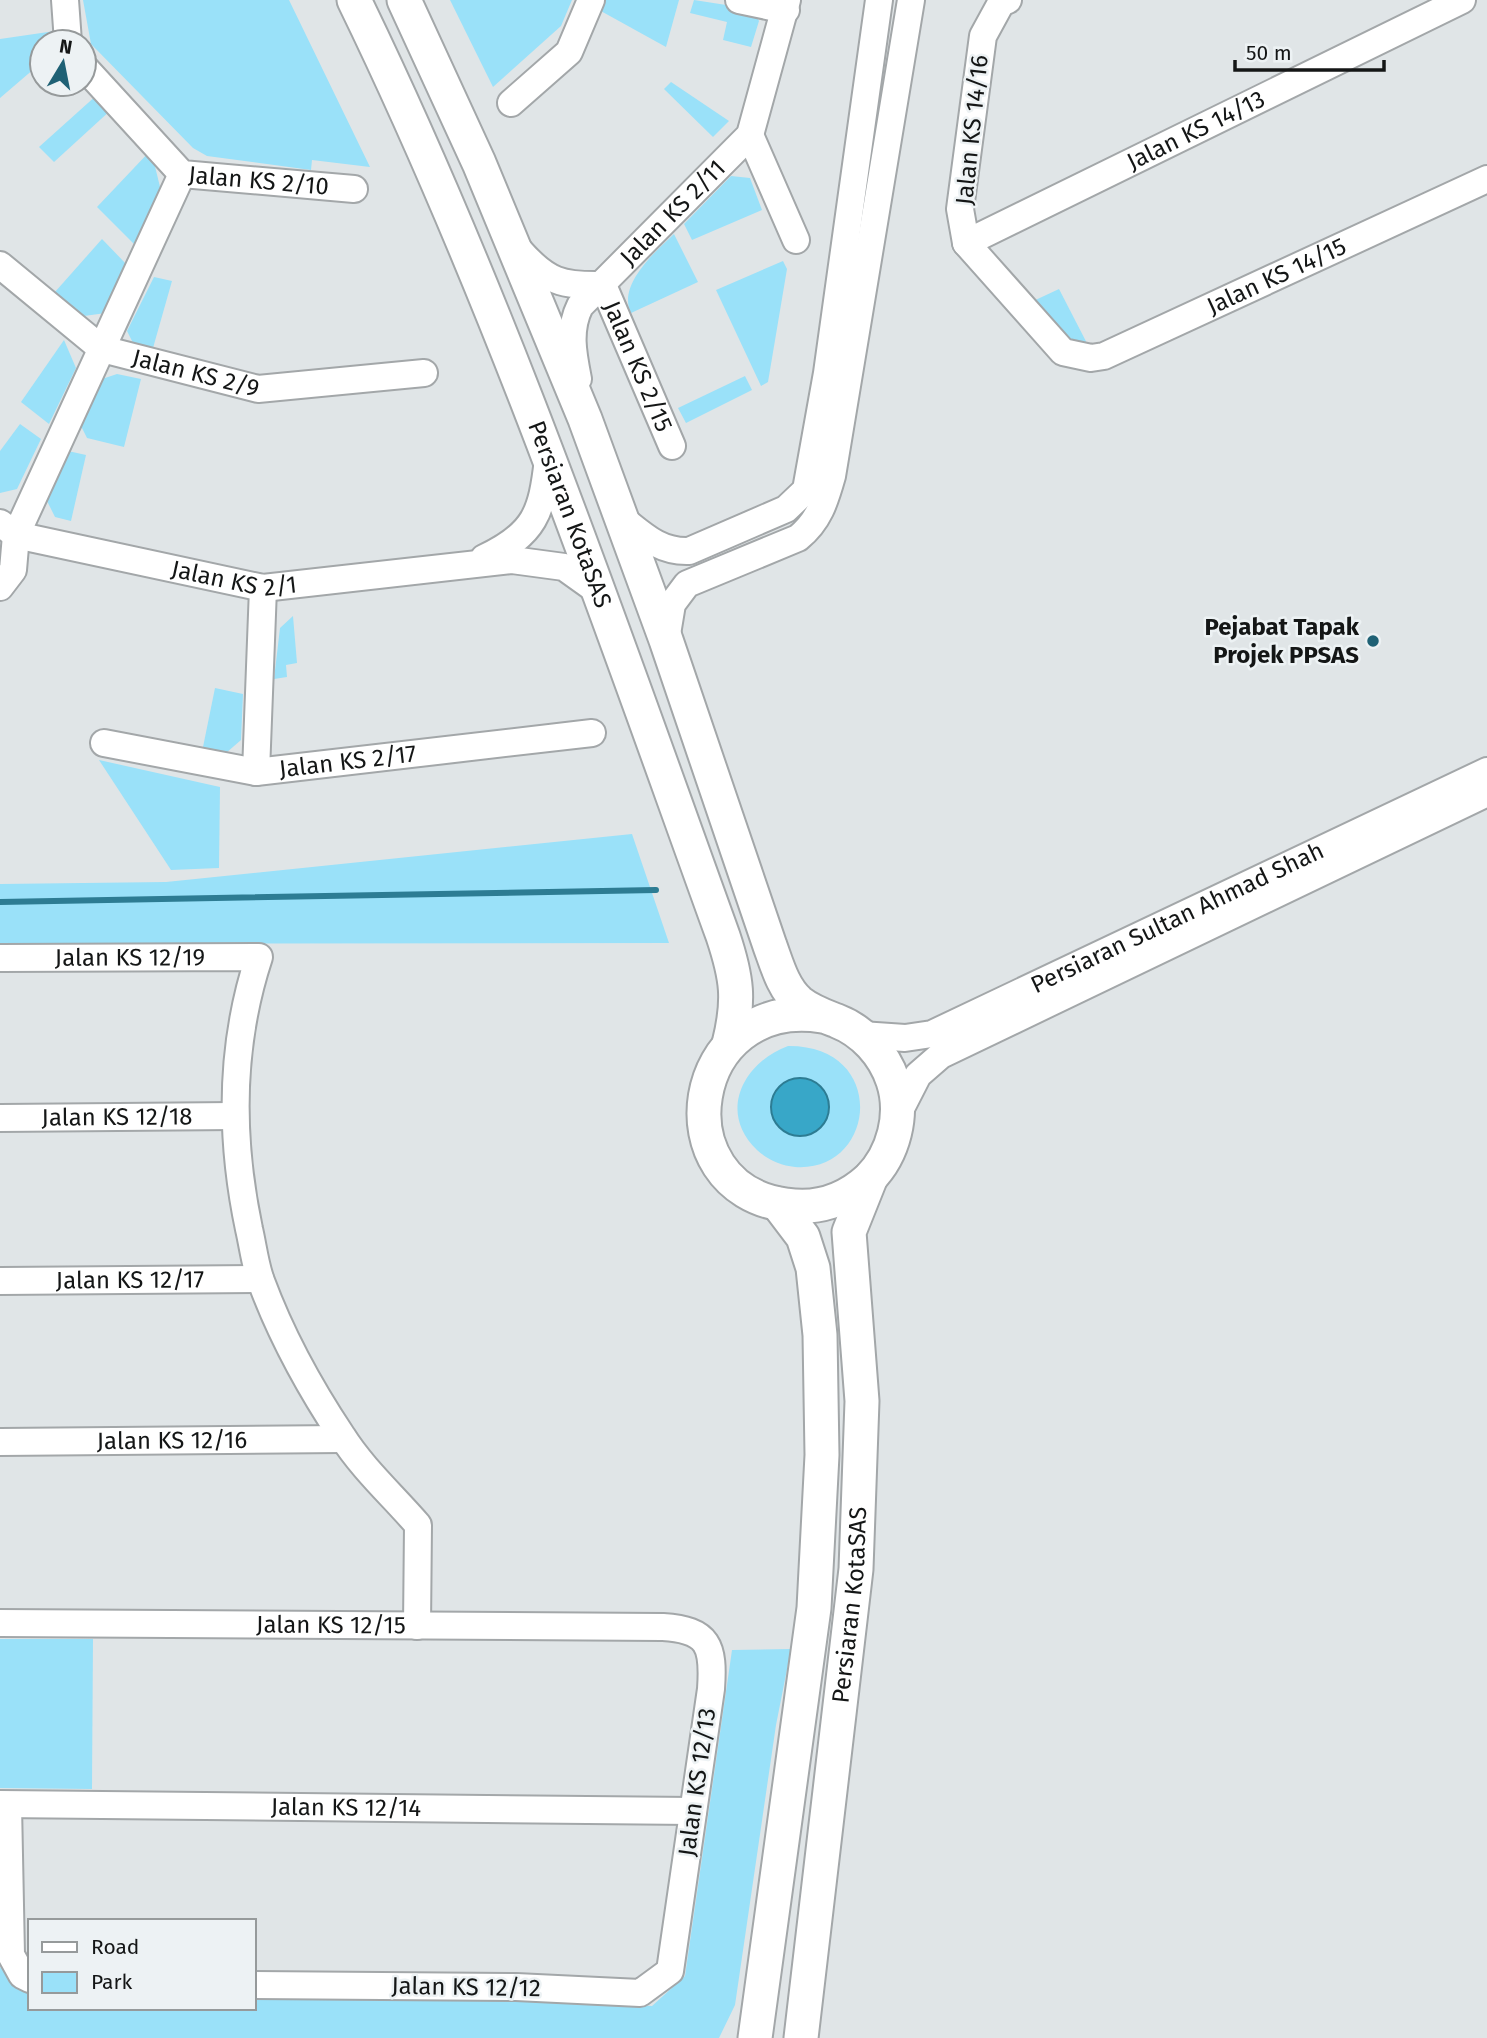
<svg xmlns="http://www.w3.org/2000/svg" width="1487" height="2038" viewBox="0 0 1487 2038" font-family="'Fira Sans',sans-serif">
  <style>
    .green { fill: #9ae1f9; fill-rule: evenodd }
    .water { fill: #38a7c8; stroke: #2d7c93; stroke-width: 2 }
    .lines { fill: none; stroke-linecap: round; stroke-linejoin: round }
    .stream { stroke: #2d7c93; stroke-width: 6 }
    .minor-casing { stroke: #a3a7a9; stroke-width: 30 }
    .major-casing { stroke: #a3a7a9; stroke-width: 37 }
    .minor { stroke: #fff; stroke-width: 26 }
    .major { stroke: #fff; stroke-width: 33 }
    .poi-dot { fill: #1f6175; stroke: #edf2f4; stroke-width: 2.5 }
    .labels { text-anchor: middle; stroke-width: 5; stroke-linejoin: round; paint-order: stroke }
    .street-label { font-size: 24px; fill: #141616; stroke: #edf2f4 }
    .poi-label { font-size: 24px; font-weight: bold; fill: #141616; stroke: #edf2f4; text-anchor: end }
  </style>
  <rect width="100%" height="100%" fill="#e0e5e7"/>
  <g class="green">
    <path d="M83 0H289L370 167 312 160 311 170 207 156 193 148 91 44Z"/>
    <path d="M450 0H572L561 26 493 87Z"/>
    <path d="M603 0H679L666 47 599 10Z"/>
    <path d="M694 0 752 9 759 21 751 47 723 40 727 22 690 13Z"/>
    <path d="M55 31 56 42H42V62L0 98V39Z"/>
    <path d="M671 82 729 121 713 137 664 89Z"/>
    <path d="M98 94 112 109 54 162 39 147Z"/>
    <path d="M151 150 162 195 137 247 97 207Z"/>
    <path d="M731 176 750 178 762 210 692 240 684 224Z"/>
    <path d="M674 234 698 282 631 313C617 285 656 251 674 234Z"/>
    <path d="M102 239 128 266 106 313 84 316 55 292Z"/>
    <path d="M783 261 787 269 768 382 761 386 716 290Z"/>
    <path d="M154 277 172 281 153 348 133 343 127 331Z"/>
    <path d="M1059 289 1092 353 1066 347 1029 303Z"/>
    <path d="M64 340 76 368 49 424 21 402Z"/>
    <path d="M117 374 141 379 124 447 87 438 78 420 96 381Z"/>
    <path d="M745 376 752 390 686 423 678 408Z"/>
    <path d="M20 424 41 439 17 489 0 493V451Z"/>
    <path d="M68 451 86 455 71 521 55 517 45 497Z"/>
    <path d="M293 616 297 663 286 665 287 677 274 679 280 628Z"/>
    <path d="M215 688 243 694 241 740 226 753 203 747Z"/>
    <path d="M99 760 220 787 219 868 171 870Z"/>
    <path d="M632 834 669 943 0 944V884L166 882Z"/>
    <path d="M788 1046C889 1045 877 1173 795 1167 780 1165 768 1160 757 1150 717 1112 744 1062 788 1046ZM789 1080 823 1089C832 1105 830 1118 817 1131L771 1113 774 1093Z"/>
    <path d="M0 1639H93L92 1789 0 1788Z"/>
    <path d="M791 1649 776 1725 735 2005 719 2038H0V1967L30 1995V2008H254V1998L490 1995 652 2006 685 1976 732 1650Z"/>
  </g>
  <circle class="water" cx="800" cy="1107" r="29"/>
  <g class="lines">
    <path class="stream" d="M0 902 656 890"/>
    <defs>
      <g id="minor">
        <path d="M65 0 68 42"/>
        <path d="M739 0 786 10"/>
        <path id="s1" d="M1008 0 1001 3 983 36 960 209 966 243 1063 352 1091 358 1104 356 1487 179"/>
        <path id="s2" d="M84 67 182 174 354 189"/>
        <path d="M511 103 569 52 591 0"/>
        <path d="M750 135 796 240"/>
        <path id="s3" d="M966 243 1462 0"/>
        <path id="s4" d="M519 250C547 282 562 286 603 285L672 446"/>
        <path id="s5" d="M0 265 102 349 258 389 424 373"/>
        <path id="s6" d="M578 379C573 354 568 330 580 306L750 135 787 0"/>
        <path d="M624 520C645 537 661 552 689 551L786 509 806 490 827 373 879 0"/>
        <path id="s7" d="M0 523 16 535 263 588 512 560 564 567 599 592"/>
        <path d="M484 558C535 534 542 513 548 459"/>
        <path d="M0 587 13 570 16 535 182 174"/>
        <path d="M666 640 672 604 687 584 798 538C819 521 825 501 832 476L911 0"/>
        <path id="s8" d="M104 743 256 772 592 733"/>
        <path d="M256 772 263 588"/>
        <path id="s9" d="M0 958 259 957C230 1045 230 1139 249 1229 253 1246 255 1265 261 1281 281 1335 310 1388 342 1436 362 1468 393 1496 418 1525L417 1626"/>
        <path id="s10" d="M861 1035 905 1038 932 1034 1487 771"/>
        <path d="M897 1116 918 1075 941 1055 1487 793"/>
        <path id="s11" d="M0 1118 235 1116"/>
        <path id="s12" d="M0 1281 260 1279"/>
        <path id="s13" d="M0 1442 343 1439"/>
        <path id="s14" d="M0 1623 663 1627C709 1630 714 1646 711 1689L670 1971 640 1993 516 1987 254 1985"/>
        <path id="s15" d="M0 1804 693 1811"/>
        <path d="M8 1805 11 1955 22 1975 30 1979"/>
      </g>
      <g id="major">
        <path id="s16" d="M354 0C501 302 609 621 723 936 737 978 740 1000 729 1044"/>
        <path d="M404 0 479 163 585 419 666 640 770 946C777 965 783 988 799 1002 810 1011 824 1016 837 1021 863 1031 884 1054 893 1081 904 1114 894 1154 869 1179 846 1200 817 1210 786 1205 659 1188 686 995 822 1016"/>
        <path d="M755 2038 814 1608 822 1455 820 1335 813 1268 803 1237 778 1204"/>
        <path id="s17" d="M801 2038 856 1569 862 1401 849 1232 871 1177"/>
      </g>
    </defs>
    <use href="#minor" class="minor-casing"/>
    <use href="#major" class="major-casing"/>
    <use href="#minor" class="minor"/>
    <use href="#major" class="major"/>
  </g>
  <circle class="poi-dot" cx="1373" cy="641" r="7"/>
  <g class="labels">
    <g class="street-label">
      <text transform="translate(972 130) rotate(-84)" y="8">Jalan KS 14/16</text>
      <text dy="8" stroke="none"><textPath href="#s3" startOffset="256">Jalan KS 14/13</textPath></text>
      <text dy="8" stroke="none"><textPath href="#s2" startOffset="222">Jalan KS 2/10</textPath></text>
      <text dy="8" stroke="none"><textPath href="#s6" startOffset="206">Jalan KS 2/11</textPath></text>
      <text dy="8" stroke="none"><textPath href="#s1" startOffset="632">Jalan KS 14/15</textPath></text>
      <text dy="8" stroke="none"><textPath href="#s4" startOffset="184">Jalan KS 2/15</textPath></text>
      <text dy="8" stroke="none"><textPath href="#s5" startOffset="229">Jalan KS 2/9</textPath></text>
      <text dy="8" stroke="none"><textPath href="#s16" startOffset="558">Persiaran KotaSAS</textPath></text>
      <text dy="8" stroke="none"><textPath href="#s7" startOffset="243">Jalan KS 2/1</textPath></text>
      <text dy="8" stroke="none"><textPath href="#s8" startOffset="247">Jalan KS 2/17</textPath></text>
      <text dy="8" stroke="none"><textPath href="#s10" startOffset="343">Persiaran Sultan Ahmad Shah</textPath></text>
      <text dy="8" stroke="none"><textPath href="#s9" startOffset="130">Jalan KS 12/19</textPath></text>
      <text dy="8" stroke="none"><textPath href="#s11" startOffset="117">Jalan KS 12/18</textPath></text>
      <text dy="8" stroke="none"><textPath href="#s12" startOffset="130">Jalan KS 12/17</textPath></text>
      <text dy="8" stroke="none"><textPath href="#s13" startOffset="172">Jalan KS 12/16</textPath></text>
      <text dy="8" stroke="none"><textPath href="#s17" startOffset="436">Persiaran KotaSAS</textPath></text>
      <text dy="8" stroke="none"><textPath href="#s14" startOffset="331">Jalan KS 12/15</textPath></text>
      <text transform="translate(697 1782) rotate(-82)" y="8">Jalan KS 12/13</text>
      <text dy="8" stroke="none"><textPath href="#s15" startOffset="346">Jalan KS 12/14</textPath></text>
      <text transform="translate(466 1987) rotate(1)" y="8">Jalan KS 12/12</text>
    </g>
    <g class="poi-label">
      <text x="1359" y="635">Pejabat Tapak<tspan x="1359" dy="28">Projek PPSAS</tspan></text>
    </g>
  </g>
  <rect x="28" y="1919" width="228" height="91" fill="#edf2f4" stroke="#969a9b" stroke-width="2"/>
  <rect x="42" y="1942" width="35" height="10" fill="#ffffff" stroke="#969a9b" stroke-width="2"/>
  <text x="91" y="1954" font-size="21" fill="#141616">Road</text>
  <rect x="42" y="1972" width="35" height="21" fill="#9ae1f9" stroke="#969a9b" stroke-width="2"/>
  <text x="91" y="1989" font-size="21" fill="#141616">Park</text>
  <g transform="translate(63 63) rotate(10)"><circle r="33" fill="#edf2f4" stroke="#969a9b" stroke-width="2"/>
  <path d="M0-5L12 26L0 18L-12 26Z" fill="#1f6175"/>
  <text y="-10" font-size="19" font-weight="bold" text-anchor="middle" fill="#141616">N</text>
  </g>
  <path d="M1235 60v10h149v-10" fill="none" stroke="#141616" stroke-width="3.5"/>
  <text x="1246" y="60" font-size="21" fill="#141616" stroke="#edf2f4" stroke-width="5" paint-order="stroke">50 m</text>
</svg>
